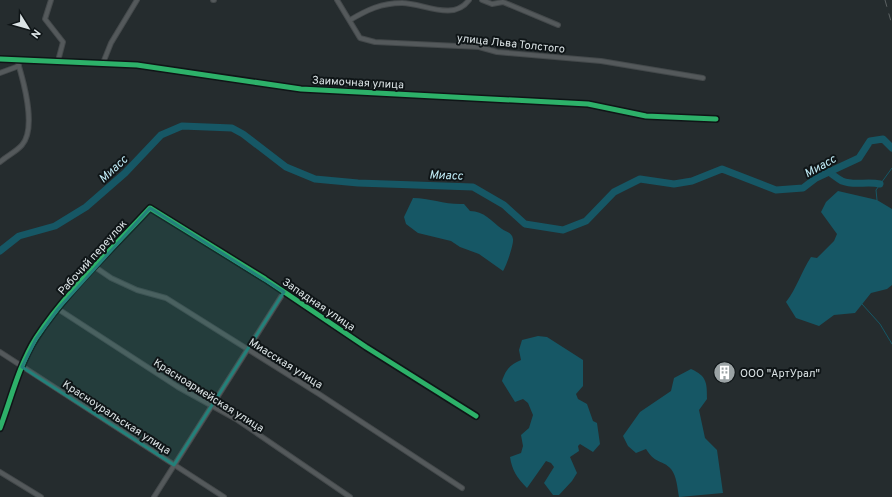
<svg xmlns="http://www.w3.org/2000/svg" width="892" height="497" viewBox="0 0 892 497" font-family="Overpass,sans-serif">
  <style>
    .water { fill: #165765 }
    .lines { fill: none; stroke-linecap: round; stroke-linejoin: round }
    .stream { stroke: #165765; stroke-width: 1 }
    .river { stroke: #165765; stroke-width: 7 }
    .minor-casing { stroke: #44494b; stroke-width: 6 }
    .minor { stroke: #54595b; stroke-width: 4 }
    .rail { stroke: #5d6364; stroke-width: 1; stroke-dasharray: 7 7; stroke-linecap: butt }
    .cycleway-casing { stroke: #0f1517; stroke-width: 8 }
    .cycleway { stroke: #2db169; stroke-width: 5 }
    .marked { fill: #23817a; fill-opacity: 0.2; stroke: #23817a; stroke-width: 3; stroke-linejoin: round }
    .labels { text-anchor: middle; stroke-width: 4; stroke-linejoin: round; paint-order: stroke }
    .street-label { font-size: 11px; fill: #dbe3e5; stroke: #0f1517 }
    .poi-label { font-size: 11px; fill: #dbe3e5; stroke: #0f1517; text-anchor: start }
    .water-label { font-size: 12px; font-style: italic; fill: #c1ecf7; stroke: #0f1517 }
  </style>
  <rect width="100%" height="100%" fill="#252c2e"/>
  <g class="water">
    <path d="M838 191 877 200 892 209V285L887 289 871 293 855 313 834 315 819 326 796 318 786 302C797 288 801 272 811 257L817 258 834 241 837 234 821 212 826 202Z"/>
    <path d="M413 198C430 198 446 205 464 204L470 211C484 211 491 221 502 229 506 232 512 232 513 239 514 244 506 267 503 271L479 254 460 247 451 241 418 233 406 224 404 217Z"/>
    <path d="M538 336 547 337 583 360V386L576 394 578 399 587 404 593 421 597 423 600 444 593 452 580 444 578 446 579 451 570 457 577 473 572 481 559 495H553L544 483 554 467 551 463 546 461 527 488C517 478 512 470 510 457L521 453 523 446 521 435 529 428 533 415 528 403 523 399 515 402 502 381C506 369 510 365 521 360L519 350 522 340Z"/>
    <path d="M691 369C707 376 707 383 707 399L699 410 705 438 717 450 723 493 679 497C677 487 677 477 671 469 662 459 656 465 646 449L636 453 628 446 623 436 640 412 671 391 674 378Z"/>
  </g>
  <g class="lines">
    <g class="stream">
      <path d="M877 200 876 190 892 168"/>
      <path d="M862 304 880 324 892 344"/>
    </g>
    <g class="river">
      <path d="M829 172C833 175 838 179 842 181 854 186 867 181 880 184"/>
      <path d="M0 251 19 236 55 226 86 207 125 173 161 135 182 126 232 128 243 134 286 167 315 179 358 183 473 187 504 205 525 224 563 230 586 221 614 192 640 179 674 184 692 181 722 169 776 190 803 188 816 178 859 158 870 141 883 139 892 148"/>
    </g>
    <defs>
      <g id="minor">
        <path d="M51 0 45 19 63 42 58 61"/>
        <path d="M213 0H214"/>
        <path d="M337 0 360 38 375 42 479 47 497 52 601 61 703 78"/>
        <path d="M482 0 492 4 503 2 558 25"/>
        <path d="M350 20C367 10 381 3 402 3 423 3 453 22 469 0"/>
        <path d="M0 59 137 65 301 89 588 104 646 116 716 119"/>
        <path d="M103 63 111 43 137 0"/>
        <path d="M0 73 19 66"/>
        <path d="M0 162C7 156 17 151 22 145 37 128 23 79 17 60"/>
        <path d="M95 267 111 278 137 290 166 298 319 394 462 488"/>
        <path d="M58 309 178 387 236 419 350 497"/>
        <path d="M0 352 224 497"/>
        <path d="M0 428C11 399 19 365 36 338 65 293 113 248 150 208L265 279 366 347 476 416"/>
        <path d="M0 472 41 497"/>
        <path d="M154 497 284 292"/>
      </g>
    </defs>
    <use href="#minor" class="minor-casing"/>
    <use href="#minor" class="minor"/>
    <path class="rail" d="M885 0 892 25"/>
    <defs>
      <g id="cycleway">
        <path d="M0 59 137 65 301 89 588 104 646 116 716 119"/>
        <path d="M0 428C11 399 19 365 36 338 65 293 113 248 150 208L265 279 366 347 476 416"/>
      </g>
    </defs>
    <use href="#cycleway" class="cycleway-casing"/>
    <use href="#cycleway" class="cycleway"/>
  </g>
  <path class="marked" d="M150 208 284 292 174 465 22 367 36 339 58 309Z"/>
  <defs>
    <symbol id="building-disc" viewBox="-11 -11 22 22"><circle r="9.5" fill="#9ba3a5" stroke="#0f1517"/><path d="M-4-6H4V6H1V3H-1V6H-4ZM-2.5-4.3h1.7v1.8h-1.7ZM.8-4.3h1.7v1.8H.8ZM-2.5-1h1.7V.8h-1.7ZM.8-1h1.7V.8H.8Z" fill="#fff"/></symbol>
  </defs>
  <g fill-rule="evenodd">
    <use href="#building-disc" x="712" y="360" width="25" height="25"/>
  </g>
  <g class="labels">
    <g class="street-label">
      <text transform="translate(511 43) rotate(6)" y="4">улица Льва Толстого</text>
      <text transform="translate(358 82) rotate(3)" y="4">Заимочная улица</text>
      <text transform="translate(92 257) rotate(-48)" y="4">Рабочий переулок</text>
      <text transform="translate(319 304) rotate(34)" y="4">Западная улица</text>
      <text transform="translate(286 363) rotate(32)" y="4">Миасская улица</text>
      <text transform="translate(209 395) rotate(32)" y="4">Красноармейская улица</text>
      <text transform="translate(117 417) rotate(33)" y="4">Красноуральская улица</text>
    </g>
    <g class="poi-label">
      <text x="740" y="377">ООО "АртУрал"</text>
    </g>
    <g class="water-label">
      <text transform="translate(820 166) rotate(-29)" y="4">Миасс</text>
      <text transform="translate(113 169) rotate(-43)" y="4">Миасс</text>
      <text transform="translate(446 175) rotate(2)" y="4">Миасс</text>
    </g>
  </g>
  <g transform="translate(28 28) rotate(127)" stroke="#0f1517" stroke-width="3" paint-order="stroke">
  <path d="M0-3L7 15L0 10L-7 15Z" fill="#dbe3e5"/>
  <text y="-6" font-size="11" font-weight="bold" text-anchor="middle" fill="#dbe3e5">N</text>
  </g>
</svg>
